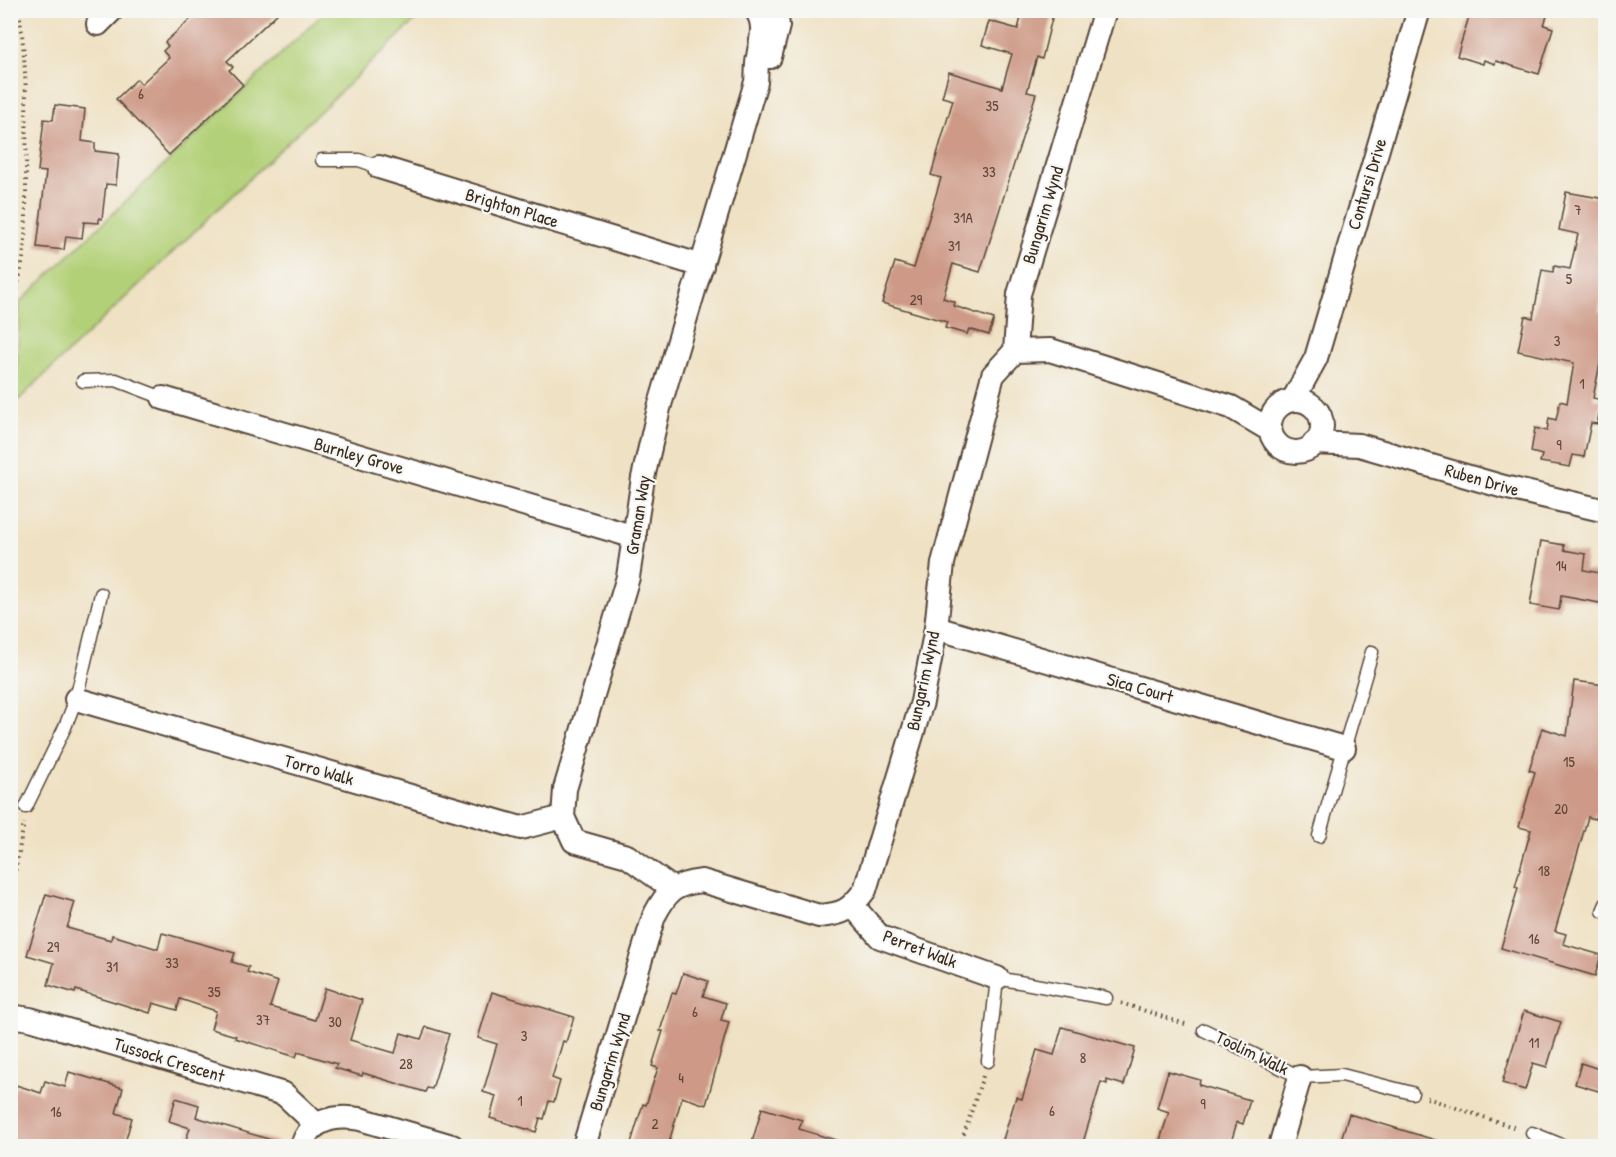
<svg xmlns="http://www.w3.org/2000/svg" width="1616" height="1157" viewBox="0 0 1616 1157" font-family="'Patrick Hand',sans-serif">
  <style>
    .green { fill: #b2d077; stroke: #767d4a; stroke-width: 1.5 }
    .building { fill: #ce9a87 }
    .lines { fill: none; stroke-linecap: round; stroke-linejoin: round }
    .lane-casing { stroke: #564537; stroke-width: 15 }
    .street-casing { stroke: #564537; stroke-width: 26 }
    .path { stroke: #564537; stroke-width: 4; stroke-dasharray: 1.5 4.5; stroke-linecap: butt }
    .lane { stroke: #fff; stroke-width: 12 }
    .street { stroke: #fff; stroke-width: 22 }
    .labels { text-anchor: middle; stroke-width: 4.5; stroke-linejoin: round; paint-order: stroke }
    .number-label { font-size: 15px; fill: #604638 }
    .street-label { font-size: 18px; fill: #3b2a1e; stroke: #f6f6f2 }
  </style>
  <rect width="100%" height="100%" fill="#f6f6f2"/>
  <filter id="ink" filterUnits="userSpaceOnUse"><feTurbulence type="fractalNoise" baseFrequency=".0167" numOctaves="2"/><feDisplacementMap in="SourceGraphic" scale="12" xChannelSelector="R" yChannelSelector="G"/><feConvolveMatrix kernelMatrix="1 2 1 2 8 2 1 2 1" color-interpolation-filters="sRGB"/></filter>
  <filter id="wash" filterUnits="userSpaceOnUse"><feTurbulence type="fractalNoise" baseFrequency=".008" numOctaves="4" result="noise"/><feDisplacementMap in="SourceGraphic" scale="24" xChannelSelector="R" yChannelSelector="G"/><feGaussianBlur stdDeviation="1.35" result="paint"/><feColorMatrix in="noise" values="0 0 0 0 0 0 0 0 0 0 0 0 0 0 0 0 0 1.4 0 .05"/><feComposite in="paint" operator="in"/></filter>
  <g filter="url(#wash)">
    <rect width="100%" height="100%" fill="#efe1c3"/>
    <path class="green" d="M326 11H425L11 407V391L17 366 20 302Z"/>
    <g id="blocks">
      <g class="building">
        <path d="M201 10H281L227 61 233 67 229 70 243 85 169 155 116 99 137 79 141 84 169 58 163 51 168 46 165 42Z"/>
        <path d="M1023 10H1054L1042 59 1037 57 1027 92 1036 94 980 272 953 264 943 298 955 302 954 306 994 319 989 335 969 329 967 334 945 328 947 322 882 303 895 262 914 268 927 224 941 178 931 175 953 100 942 97 949 72 1002 88 1012 54 982 45 989 21 1018 29Z"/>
        <path d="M1471 10H1549L1544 25 1553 28 1539 74 1496 61 1495 64 1484 60 1483 64 1457 56Z"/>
        <path d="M55 105 85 109 82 141 95 143V151L119 154 116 185 106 184 102 219 99 218V223L84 222 82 238 66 236 64 250 37 247 46 172 38 171 44 119 53 120Z"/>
        <path d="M1566 192 1605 199V276L1599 312 1605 313V339L1593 398 1602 400 1597 424 1591 423 1584 457 1573 455 1570 467 1540 462 1542 455 1531 452 1535 428 1547 431 1549 418 1556 420 1560 401 1567 403 1574 363 1518 351 1525 316 1533 318 1542 270 1553 272 1554 266 1570 269 1578 234 1559 230Z"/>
        <path d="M1541 541 1564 545V550L1586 554 1584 570 1605 574V604L1561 596 1559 610 1530 605Z"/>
        <path d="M1574 681 1605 685V784L1595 819 1588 817 1555 931 1566 934 1563 944 1601 955 1595 976 1501 948 1518 888 1515 887 1531 830 1519 827 1535 772 1529 770 1542 728 1567 736Z"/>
        <path d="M46 894 75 902 67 928 111 940 112 935 158 949 162 933 235 953 232 962 249 967 247 972 278 982 270 1007 315 1020 325 988 362 1000 350 1040 395 1053 401 1033 421 1039 426 1027 449 1034 432 1089 427 1088 425 1092 363 1073 362 1076 335 1068 337 1064 298 1052 296 1057 235 1038 236 1036 211 1029 216 1011 180 999 177 1010 153 1003 150 1013 76 990 75 993 48 985 54 963 27 955Z"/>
        <path d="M683 973 708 981 703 996 726 1003 721 1020 729 1022 706 1105 682 1097 668 1146H630L643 1104 646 1105 658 1068 652 1066 663 1031H660L672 993 676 994Z"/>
        <path d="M492 992 574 1017 566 1042 563 1041 552 1078 560 1081 554 1102 549 1101 544 1119 540 1118 536 1132 490 1118 496 1096 483 1092 497 1044 478 1038Z"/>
        <path d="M1524 1011 1561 1022 1547 1067 1533 1063 1525 1090 1502 1083Z"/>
        <path d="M1062 1027 1135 1048 1124 1085 1107 1080V1084L1101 1082 1082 1146H1001L1016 1097 1022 1099 1037 1050 1054 1055Z"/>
        <path d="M1581 1063 1605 1071V1093L1575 1084Z"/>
        <path d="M1168 1071 1200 1080 1199 1085 1250 1100 1243 1124 1237 1122 1230 1146H1158L1169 1112 1157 1108Z"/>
        <path d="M69 1072 123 1088 116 1113 132 1118 124 1146H33L10 1140V1088L15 1089 16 1085 41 1093 45 1081 65 1087Z"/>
        <path d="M176 1098 199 1105 196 1117 278 1142 277 1146H184L190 1128 169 1121Z"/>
        <path d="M762 1108 802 1120 799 1129 842 1142 841 1146H751Z"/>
        <path d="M1349 1114 1442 1142 1441 1146H1339Z"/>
      </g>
    </g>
  </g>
  <g filter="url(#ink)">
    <use href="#blocks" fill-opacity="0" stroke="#564537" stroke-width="1.5"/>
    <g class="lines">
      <defs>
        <g id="lane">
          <path d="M322 160H359L379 167"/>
          <path d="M83 381 116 380 163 398"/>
          <path d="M26 807 65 727 76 699 101 594"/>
          <path d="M1319 836 1372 652"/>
          <path d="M1603 911 1606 904"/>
          <path d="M1204 1030 1300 1077 1342 1075 1412 1093"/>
          <path d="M988 1061 997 978 1106 998"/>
          <path d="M1532 1133 1564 1146"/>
        </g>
        <g id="street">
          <path d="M98 24 112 10"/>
          <path d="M770 57 778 26 776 10"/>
          <path d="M379 167 702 266"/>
          <path d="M1015 351 1050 350 1231 407 1270 430"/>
          <path d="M163 398 635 537"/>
          <path d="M1293 400 1316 358 1419 10"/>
          <circle cx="1296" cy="426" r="26"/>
          <path d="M1314 443 1359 445 1504 487 1606 511"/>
          <path d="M936 628 1344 748"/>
          <path d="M76 699 521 828 563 817"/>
          <path d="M673 889 627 856 574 841 563 817 565 789 628 577 643 478 659 408 756 82C757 74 756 65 758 57 760 42 767 25 756 10"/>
          <path d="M853 906 880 937 997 978"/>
          <path d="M10 1016 30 1019 284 1094 316 1124"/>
          <path d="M302 1146C310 1119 336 1115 360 1119L452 1146"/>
          <path d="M584 1146 654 916C667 891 674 884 702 881L819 916C844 914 850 910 865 890L922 702 936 628 943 563 993 375 1015 351 1019 294 1105 10"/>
          <path d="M1280 1146 1300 1077"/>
        </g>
      </defs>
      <use href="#lane" class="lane-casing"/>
      <use href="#street" class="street-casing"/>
      <g class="path">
        <path d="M10 305C28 265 26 220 26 177 27 122 27 65 19 10"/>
        <path d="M10 900 24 823"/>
        <path d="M1121 1003 1188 1025"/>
        <path d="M1427 1098 1516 1128"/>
        <path d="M960 1146 983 1076"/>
      </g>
      <use href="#lane" class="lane"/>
      <use href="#street" class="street"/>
    </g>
  </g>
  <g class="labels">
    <g class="number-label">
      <text x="141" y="99">6</text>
      <text x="992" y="111">35</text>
      <text x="989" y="177">33</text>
      <text x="1578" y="215">7</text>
      <text x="963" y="223">31A</text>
      <text x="954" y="251">31</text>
      <text x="1569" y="284">5</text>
      <text x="916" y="305">29</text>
      <text x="1557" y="346">3</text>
      <text x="1582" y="389">1</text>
      <text x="1559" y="450">9</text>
      <text x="1561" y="571">14</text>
      <text x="1569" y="767">15</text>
      <text x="1561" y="814">20</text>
      <text x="1544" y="876">18</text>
      <text x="1534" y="944">16</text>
      <text x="53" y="952">29</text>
      <text x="172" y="968">33</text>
      <text x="112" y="972">31</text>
      <text x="214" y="997">35</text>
      <text x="695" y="1017">6</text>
      <text x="263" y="1025">37</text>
      <text x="335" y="1027">30</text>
      <text x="524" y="1041">3</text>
      <text x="1534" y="1048">11</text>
      <text x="1083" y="1063">8</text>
      <text x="406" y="1069">28</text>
      <text x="681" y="1083">4</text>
      <text x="520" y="1106">1</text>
      <text x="1203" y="1109">9</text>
      <text x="1052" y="1116">6</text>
      <text x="56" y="1117">16</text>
      <text x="655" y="1129">2</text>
    </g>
    <g class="street-label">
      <text transform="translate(1367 184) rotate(-73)" y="6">Contursi Drive</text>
      <text transform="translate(512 208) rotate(17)" y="6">Brighton Place</text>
      <text transform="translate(1043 215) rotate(-73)" y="6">Bungarim Wynd</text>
      <text transform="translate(359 456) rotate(16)" y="6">Burnley Grove</text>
      <text transform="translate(1482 480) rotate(16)" y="6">Ruben Drive</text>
      <text transform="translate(638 515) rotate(-81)" y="6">Graman Way</text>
      <text transform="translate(923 681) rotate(-78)" y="6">Bungarim Wynd</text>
      <text transform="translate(1140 688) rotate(16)" y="6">Sica Court</text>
      <text transform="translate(319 770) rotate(16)" y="6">Torro Walk</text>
      <text transform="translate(920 949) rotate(21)" y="6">Perret Walk</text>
      <text transform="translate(1252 1053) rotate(26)" y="6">Toolim Walk</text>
      <text transform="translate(169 1060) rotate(17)" y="6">Tussock Crescent</text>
      <text transform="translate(610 1062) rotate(-73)" y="6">Bungarim Wynd</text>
    </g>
  </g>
  <rect width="1616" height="1157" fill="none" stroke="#f6f6f2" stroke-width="36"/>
</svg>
